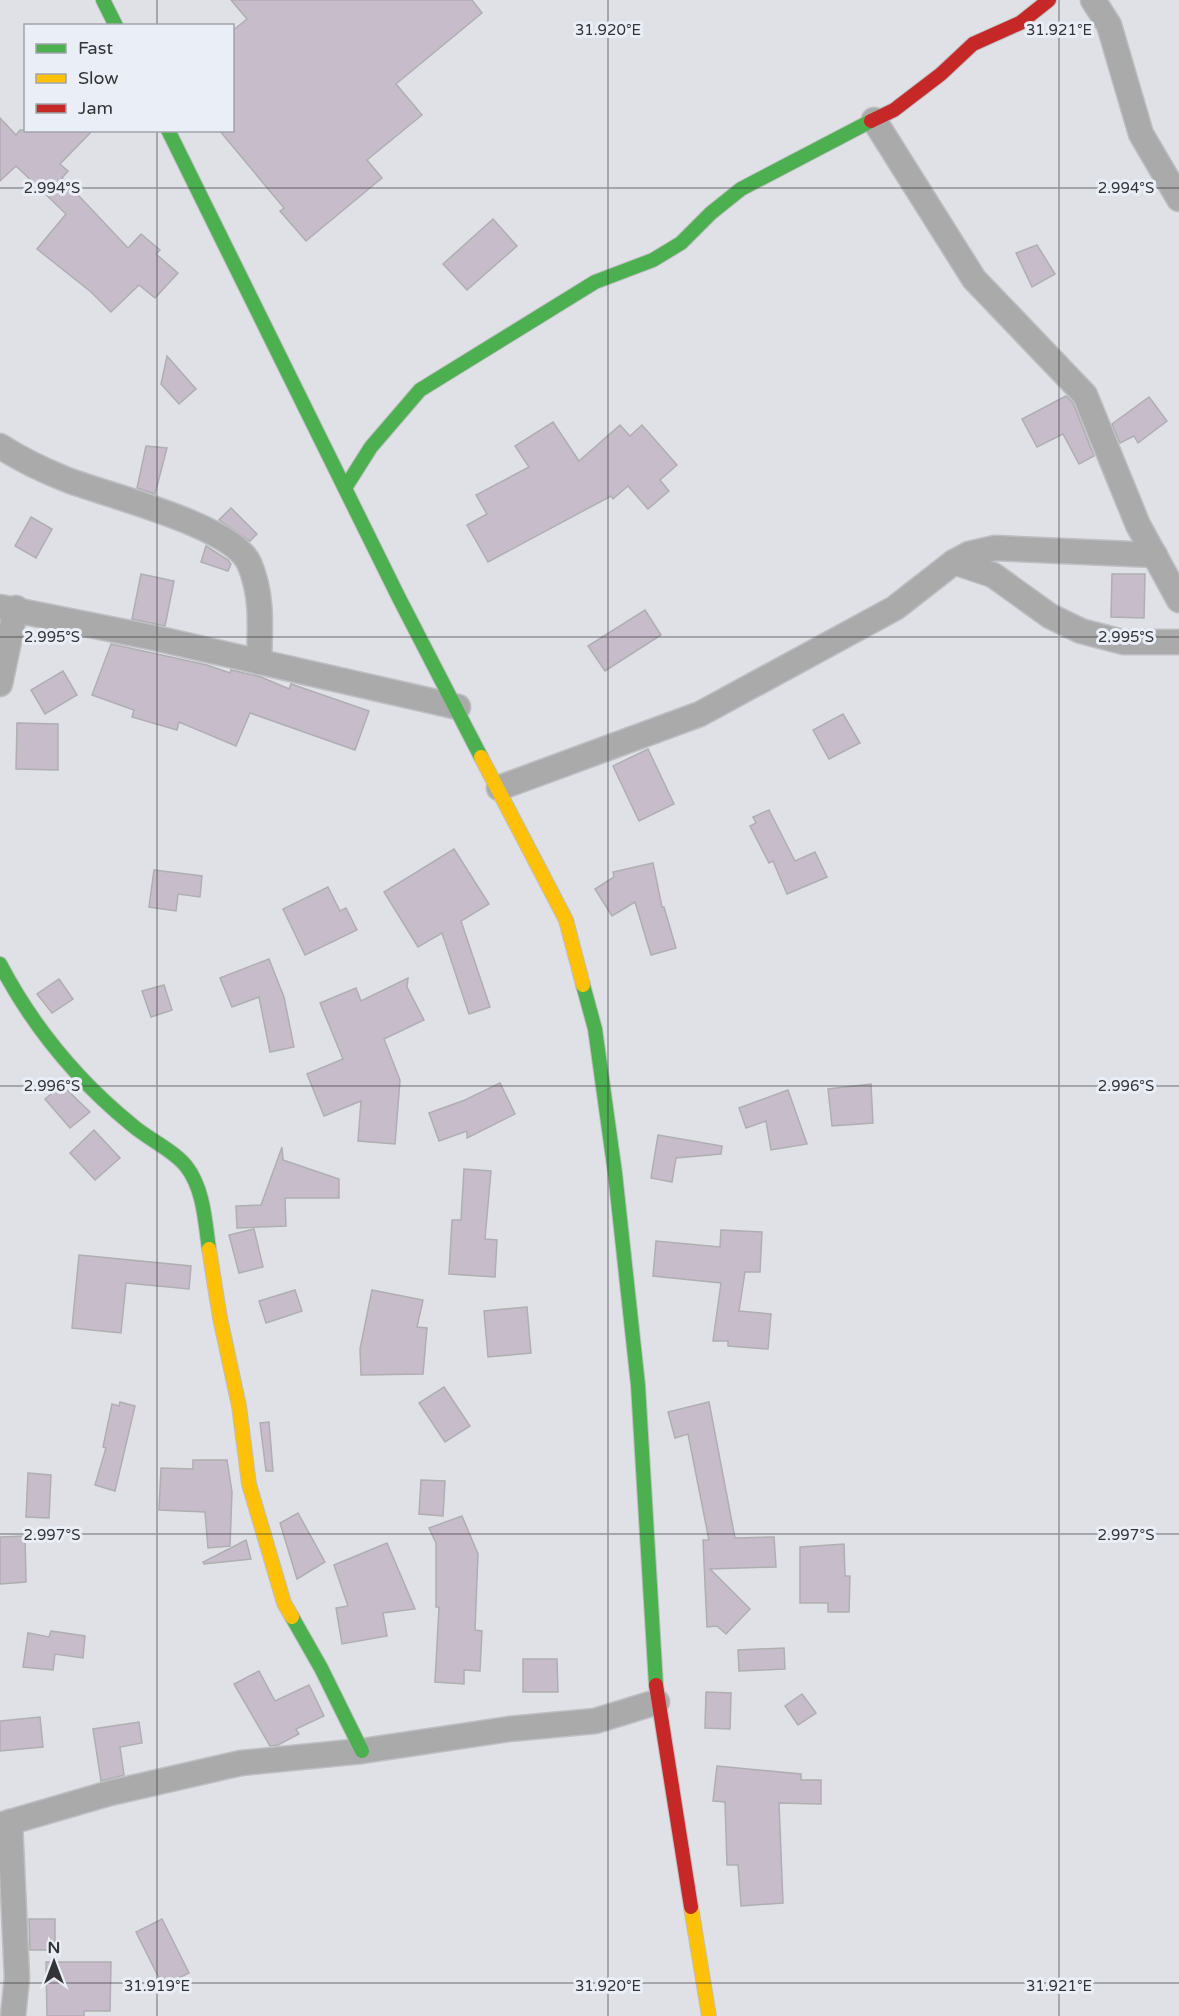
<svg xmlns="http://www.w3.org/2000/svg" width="1179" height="2016" viewBox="0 0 1179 2016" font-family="'Varela Round',sans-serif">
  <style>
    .building { fill: #c7bdca; stroke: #afaeb1; stroke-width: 1.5 }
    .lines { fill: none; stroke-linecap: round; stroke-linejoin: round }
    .street-casing { stroke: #bebfc2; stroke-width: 27 }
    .fast-casing { stroke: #bebfc2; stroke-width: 16 }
    .slow-casing { stroke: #bebfc2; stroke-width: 16 }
    .jam-casing { stroke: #bebfc2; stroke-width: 16 }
    .street { stroke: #aaaaab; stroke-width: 24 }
    .fast { stroke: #4caf50; stroke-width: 14 }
    .slow { stroke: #ffc107; stroke-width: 14 }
    .jam { stroke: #c62828; stroke-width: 14 }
    .ticks { fill: none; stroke: #333437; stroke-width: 1.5; stroke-opacity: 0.45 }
    .ticks-label { font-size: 15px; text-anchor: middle; fill: #333437; stroke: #eaeef6; stroke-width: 6; stroke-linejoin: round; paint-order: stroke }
  </style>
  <rect width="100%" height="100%" fill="#e0e1e6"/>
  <g class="building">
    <path d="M231 0H472L482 13 396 84 422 115 367 160 382 178 306 241 280 211 284 208 219 130H232V31L247 19Z"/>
    <path d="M0 118 16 135 20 130H93L60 164 68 171 62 178 128 248 141 234 160 250 156 254 178 273 155 298 139 285 111 312 91 292 37 249 66 214 16 166 0 181Z"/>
    <path d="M493 219 517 246 467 290 443 264Z"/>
    <path d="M1037 245 1055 274 1032 287 1016 253Z"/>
    <path d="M167 356 196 389 179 404 161 384Z"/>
    <path d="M1066 396 1073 403 1094 456 1079 464 1063 434 1037 447 1022 419Z"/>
    <path d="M1149 397 1167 421 1138 443 1134 436 1120 443 1112 424Z"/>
    <path d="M553 422 579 461 620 425 630 436 642 425 677 465 660 480 669 491 648 509 628 486 613 499 611 496 488 562 467 525 487 514 476 495 529 467 515 446Z"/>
    <path d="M146 446 167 448 155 494 137 488Z"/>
    <path d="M231 508 257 534 250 541 219 520Z"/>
    <path d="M31 517 52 529 36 558 15 546Z"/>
    <path d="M206 546 228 560 231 564 228 571 201 562Z"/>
    <path d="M141 574 174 581 165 626 132 619Z"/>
    <path d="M1112 574H1145L1144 618 1111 617Z"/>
    <path d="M645 610 661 635 605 671 588 646Z"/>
    <path d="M111 644 207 665 230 673 231 670 261 677 289 689 291 684 369 711 355 750 250 713 236 746 179 722 177 730 132 717 134 710 92 695Z"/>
    <path d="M63 671 77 695 45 714 31 690Z"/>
    <path d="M843 714 860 743 829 759 813 730Z"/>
    <path d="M17 723 58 724V770L16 769Z"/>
    <path d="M648 749 674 804 639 821 613 766Z"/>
    <path d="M769 810 795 861 815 852 827 877 787 894 773 861 769 863 750 826 756 823 753 817Z"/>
    <path d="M454 849 489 904 461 921 490 1007 469 1014 442 933 418 947 384 892Z"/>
    <path d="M653 863 662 907H664L676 948 651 955 635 902 612 916 595 889 614 877 613 872Z"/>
    <path d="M154 870 202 876 200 897 178 894 176 911 149 907Z"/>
    <path d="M328 887 340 911 346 908 357 930 305 955 283 909Z"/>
    <path d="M269 959 284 997 294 1047 270 1052 259 997 232 1007 220 978Z"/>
    <path d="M408 978 407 987 424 1020 384 1039 400 1080 395 1144 358 1141 361 1101 324 1116 307 1074 343 1059 320 1003 356 988 361 1001Z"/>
    <path d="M59 979 73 999 52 1013 37 994Z"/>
    <path d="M164 985 172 1010 151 1017 142 991Z"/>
    <path d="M500 1083 515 1114 467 1138V1131L439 1141 429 1113 465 1100Z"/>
    <path d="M871 1084 873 1123 832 1126 828 1089Z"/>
    <path d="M62 1085 90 1112 70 1128 45 1099Z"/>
    <path d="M788 1090 807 1144 771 1150 766 1121 746 1128 739 1108Z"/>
    <path d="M94 1130 120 1158 95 1180 70 1153Z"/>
    <path d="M658 1135 722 1146 721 1154 676 1158 672 1182 651 1178Z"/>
    <path d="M282 1147 283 1160 339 1179V1198H285L286 1226 237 1228 236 1206 261 1205Z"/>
    <path d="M464 1169 491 1171 485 1239 497 1240 495 1277 449 1274 452 1220H461Z"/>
    <path d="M254 1229 263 1267 239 1273 229 1235Z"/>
    <path d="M721 1230 762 1232 760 1272H745L739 1311 771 1314 768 1349 728 1346V1341H713L721 1283 653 1276 656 1241 720 1247Z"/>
    <path d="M79 1255 191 1266 189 1289 126 1283 121 1333 72 1328Z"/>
    <path d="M295 1290 302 1311 266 1323 259 1301Z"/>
    <path d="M372 1290 423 1300 417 1327 427 1328 423 1374 361 1375 360 1349Z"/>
    <path d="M527 1307 531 1353 488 1357 484 1311Z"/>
    <path d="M444 1387 470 1426 445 1442 419 1403Z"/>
    <path d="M120 1402 135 1406 115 1491 95 1485 106 1448 103 1447 112 1404 119 1406Z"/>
    <path d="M709 1402 735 1538 774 1537 776 1567 710 1569 750 1609 726 1634 717 1626 707 1627 703 1540H709L688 1434 675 1438 668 1412Z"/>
    <path d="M269 1422 273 1471H266L260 1423Z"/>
    <path d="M193 1460H227L232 1492 230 1546 208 1548 205 1512 159 1510 161 1468 193 1469Z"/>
    <path d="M28 1473 51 1475 49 1518 26 1517Z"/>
    <path d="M421 1480 445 1481 443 1516 419 1514Z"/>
    <path d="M298 1513 325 1562 297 1579 280 1523Z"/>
    <path d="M462 1516 478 1554 475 1630 482 1631 480 1671 464 1670V1684L435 1682 439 1607H436V1543L429 1528Z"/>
    <path d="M25 1536 26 1582 0 1584V1537Z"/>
    <path d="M246 1540 251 1559 204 1564 203 1562Z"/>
    <path d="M387 1543 415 1609 383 1613 387 1636 342 1644 336 1608 348 1606 334 1565Z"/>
    <path d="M844 1544 845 1576H850L849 1612H828V1603H800V1547Z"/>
    <path d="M51 1631 85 1636 83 1658 55 1654 53 1670 23 1667 28 1633 49 1637Z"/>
    <path d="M784 1648 785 1669 739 1671 738 1650Z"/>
    <path d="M523 1659H557L558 1692H523Z"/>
    <path d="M259 1671 275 1701 309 1685 324 1716 296 1729 299 1734 278 1745 270 1746 234 1684Z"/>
    <path d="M706 1692 731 1693 730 1729 705 1728Z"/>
    <path d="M802 1694 816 1713 798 1725 785 1706Z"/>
    <path d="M40 1717 43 1747 0 1751V1721Z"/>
    <path d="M139 1722 142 1743 120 1747 124 1775 101 1781 93 1729Z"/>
    <path d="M717 1766 801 1774V1780H821V1804L779 1803 783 1903 741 1906 738 1865H727L725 1802 713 1801Z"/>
    <path d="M29 1919H55V1950H30Z"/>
    <path d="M162 1919 189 1973 163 1986 136 1932Z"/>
    <path d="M46 1962H111L110 2011H84V2016H47Z"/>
  </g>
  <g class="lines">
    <defs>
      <g id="street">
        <path d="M1093 0 1109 25 1141 134 1179 199"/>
        <path d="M874 120 974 279 1085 395 1138 525 1179 600"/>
        <path d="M0 446C20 459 43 470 65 479 105 495 232 525 249 563 263 595 260 627 259 662"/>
        <path d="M954 562 993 575 1050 616 1081 631 1123 642H1179"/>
        <path d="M0 607 155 638 458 707"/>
        <path d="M0 684 16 608"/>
        <path d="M499 788 700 714 895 608 954 562 969 554 995 548 1155 555"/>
        <path d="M10 1822 17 1978 13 2016"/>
        <path d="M0 1825 110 1793 241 1763 362 1751 509 1729 595 1721 657 1702"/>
      </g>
      <g id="fast">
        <path d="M103 0 116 26"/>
        <path d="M168 130 399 598 481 757"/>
        <path d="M345 488 371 447 420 390 595 282 653 260 681 243 711 213 741 189 871 121"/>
        <path d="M0 964C32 1025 78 1081 132 1125 148 1139 173 1150 186 1166 204 1189 205 1222 209 1249"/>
        <path d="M583 985 595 1029 615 1173 638 1385 656 1685"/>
        <path d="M292 1617 321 1668 362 1751"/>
      </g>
      <g id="slow">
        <path d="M481 757 566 920 583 985"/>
        <path d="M209 1249 220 1318 239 1406 249 1484 284 1603 292 1617"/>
        <path d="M691 1907 709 2016"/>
      </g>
      <g id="jam">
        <path d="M871 121 894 110 941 74 973 44 1020 23 1049 0"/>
        <path d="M656 1685 691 1907"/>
      </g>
    </defs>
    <use href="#street" class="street-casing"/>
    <use href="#fast" class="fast-casing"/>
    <use href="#slow" class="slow-casing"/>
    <use href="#jam" class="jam-casing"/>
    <use href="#street" class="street"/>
    <use href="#fast" class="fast"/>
    <use href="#slow" class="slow"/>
    <use href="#jam" class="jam"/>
  </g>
  <path class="ticks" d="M157 0V26M608 0V2016M1059 0V2016M157 130V2016M0 188H1179M0 637H1179M0 1086H1179M0 1534H1179M0 1983H1179"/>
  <g class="ticks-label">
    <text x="608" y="35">31.920°E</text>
    <text x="1059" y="35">31.921°E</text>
    <text x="52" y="193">2.994°S</text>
    <text x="1126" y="193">2.994°S</text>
    <text x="52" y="642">2.995°S</text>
    <text x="1126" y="642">2.995°S</text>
    <text x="52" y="1091">2.996°S</text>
    <text x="1126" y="1091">2.996°S</text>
    <text x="52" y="1540">2.997°S</text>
    <text x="1126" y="1540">2.997°S</text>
    <text x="157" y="1991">31.919°E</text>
    <text x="608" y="1991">31.920°E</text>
    <text x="1059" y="1991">31.921°E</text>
  </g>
  <rect x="24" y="24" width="210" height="108" fill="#eaeef6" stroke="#a1a4aa" stroke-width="1.5"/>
  <rect x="36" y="44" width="30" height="9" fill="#4caf50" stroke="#a1a4aa" stroke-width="1.5"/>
  <text x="78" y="54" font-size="18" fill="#333437">Fast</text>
  <rect x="36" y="74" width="30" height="9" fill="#ffc107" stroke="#a1a4aa" stroke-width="1.5"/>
  <text x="78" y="84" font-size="18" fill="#333437">Slow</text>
  <rect x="36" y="104" width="30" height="9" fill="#c62828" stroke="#a1a4aa" stroke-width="1.5"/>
  <text x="78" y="114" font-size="18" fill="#333437">Jam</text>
  <g transform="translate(54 1962)" stroke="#eaeef6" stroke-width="4.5" paint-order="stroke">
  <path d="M0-4.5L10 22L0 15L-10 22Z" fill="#333437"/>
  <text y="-9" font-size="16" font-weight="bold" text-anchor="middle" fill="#333437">N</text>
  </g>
</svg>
